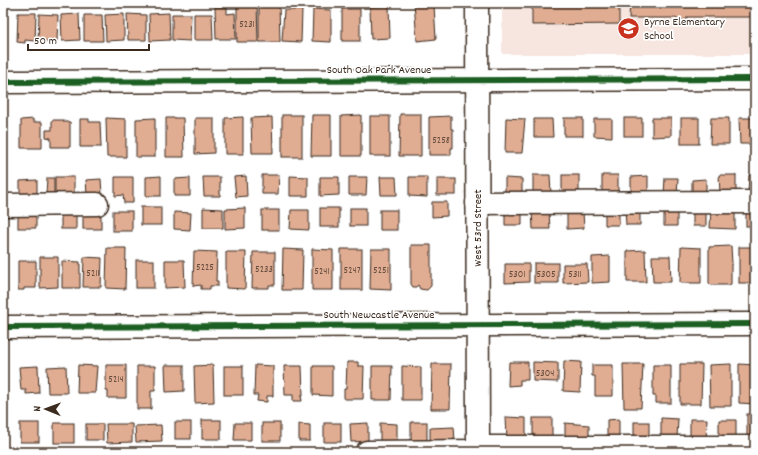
<svg xmlns="http://www.w3.org/2000/svg" width="758" height="455" viewBox="0 0 758 455" font-family="Dekko,sans-serif">
  <style>
    .built { fill: #f6e6df }
    .building { fill: #e0ad93; stroke: #3b2a1e }
    .lines { fill: none; stroke-linecap: round; stroke-linejoin: round }
    .minor-casing { stroke: #3b2a1e; stroke-width: 25 }
    .minor { stroke: #fff; stroke-width: 22 }
    .cycleway-casing { stroke: #fff; stroke-width: 8 }
    .cycleway { stroke: #1b5e20; stroke-width: 6 }
    .labels { text-anchor: middle; stroke-width: 3.5; stroke-linejoin: round; paint-order: stroke }
    .number-label { font-size: 10px; fill: #644b3b }
    .poi-label { font-size: 12px; fill: #3b2a1e; stroke: #fff; text-anchor: start }
    .street-label { font-size: 12px; fill: #3b2a1e; stroke: #fff }
  </style>
  <rect width="100%" height="100%" fill="#fff"/>
  <filter id="ink" filterUnits="userSpaceOnUse"><feTurbulence type="fractalNoise" baseFrequency=".025" numOctaves="2"/><feDisplacementMap in="SourceGraphic" scale="8" xChannelSelector="R" yChannelSelector="G"/><feConvolveMatrix kernelMatrix="1 2 1 2 8 2 1 2 1" color-interpolation-filters="sRGB"/></filter>
  <g filter="url(#ink)">
    <rect class="built" x="502" y="3" width="253" height="51"/>
    <g class="building">
      <path d="M237 3H257L258 42H237Z"/>
      <path d="M259 3H279L280 42H259Z"/>
      <path d="M414 3H426V6L434 5 436 39 417 41Z"/>
      <path d="M532 3H630V6H619V24L532 25Z"/>
      <path d="M630 3H755V17H687V20H677L676 18H629Z"/>
      <path d="M389 6 390 38 371 39 370 7Z"/>
      <path d="M215 7H227V14L235 13 236 39H216Z"/>
      <path d="M313 9 331 10V42L312 41Z"/>
      <rect x="342" y="9" width="18" height="32"/>
      <path d="M284 10H302L301 42 282 41Z"/>
      <path d="M18 13H36L35 41 25 40V43L17 42Z"/>
      <path d="M169 13 170 40 150 41 149 14Z"/>
      <path d="M39 14 58 15 57 41H38Z"/>
      <path d="M79 14 80 40 62 41 61 15Z"/>
      <path d="M124 14V40L106 41 105 15Z"/>
      <path d="M127 14 146 15V40H128Z"/>
      <path d="M172 14H191L190 41 172 40Z"/>
      <path d="M194 14H212L213 40H194Z"/>
      <path d="M84 15H102L103 41H84Z"/>
      <path d="M400 114H421V156H399Z"/>
      <rect x="282" y="115" width="20" height="42"/>
      <path d="M312 115H331V156H311Z"/>
      <path d="M361 115V156H341V116Z"/>
      <rect x="370" y="116" width="20" height="40"/>
      <path d="M451 116V129H453V148H451V155H429V117Z"/>
      <path d="M243 117V154H225V118Z"/>
      <path d="M272 117 273 153H252L251 118Z"/>
      <path d="M106 118 126 119V157H107Z"/>
      <path d="M155 118V157H136V119Z"/>
      <path d="M166 118H183L184 157H166Z"/>
      <path d="M195 118H214V153L195 154Z"/>
      <path d="M506 118 525 119 522 153H505Z"/>
      <rect x="564" y="118" width="19" height="18"/>
      <rect x="624" y="118" width="18" height="18"/>
      <path d="M652 118H671V136L652 137Z"/>
      <rect x="681" y="118" width="18" height="26"/>
      <path d="M711 118H729V144H710Z"/>
      <path d="M739 118H755V144H740Z"/>
      <path d="M33 119V122H42V148H21V120Z"/>
      <path d="M80 119H89V122H100L101 147H80Z"/>
      <path d="M534 119H552L553 137H534Z"/>
      <path d="M594 119H612V137L594 136Z"/>
      <path d="M52 120H64L63 122H70V147H51V138L46 137V130H52Z"/>
      <path d="M262 175H279L278 194H262Z"/>
      <path d="M533 175H550L551 194H533Z"/>
      <rect x="562" y="175" width="17" height="18"/>
      <path d="M602 175H618V193L602 194Z"/>
      <path d="M719 175H736V193H720Z"/>
      <path d="M749 175H755V193L748 192Z"/>
      <path d="M161 176V196H146V177Z"/>
      <path d="M246 176 247 196 236 197 234 177Z"/>
      <path d="M290 176 308 177V196H290Z"/>
      <path d="M648 176V193H631V177Z"/>
      <rect x="55" y="177" width="19" height="18"/>
      <path d="M115 177H133V203H124L123 195 115 196Z"/>
      <path d="M203 177H220V196H204Z"/>
      <path d="M320 177H339V195L320 196Z"/>
      <path d="M349 177H367L366 195H349Z"/>
      <path d="M380 177H396L397 195H381Z"/>
      <path d="M409 177H427V197L409 196Z"/>
      <path d="M47 178H54V194H46Z"/>
      <path d="M190 178V196H174V179Z"/>
      <path d="M505 178 522 179V195L505 196Z"/>
      <path d="M665 178H678L677 194H664Z"/>
      <path d="M101 179 102 195H87L86 180Z"/>
      <rect x="437" y="179" width="19" height="16"/>
      <path d="M706 179V195L692 194V180Z"/>
      <path d="M37 180V196H20V181Z"/>
      <path d="M432 202H447V216L432 217Z"/>
      <rect x="141" y="207" width="20" height="18"/>
      <path d="M203 208 223 209V228H203Z"/>
      <path d="M245 208V228L225 229V209Z"/>
      <rect x="320" y="208" width="19" height="19"/>
      <rect x="350" y="208" width="16" height="18"/>
      <rect x="693" y="208" width="13" height="18"/>
      <path d="M605 209 619 210V225H605Z"/>
      <path d="M677 209V226H664V210Z"/>
      <path d="M711 209H735V229L710 228Z"/>
      <rect x="746" y="209" width="9" height="17"/>
      <rect x="262" y="210" width="17" height="20"/>
      <path d="M291 210H309V230L290 229Z"/>
      <rect x="380" y="210" width="17" height="20"/>
      <path d="M522 210V225H505V211Z"/>
      <path d="M625 210H640V225H626Z"/>
      <rect x="113" y="211" width="19" height="20"/>
      <path d="M532 211H549L550 229H533Z"/>
      <rect x="18" y="212" width="18" height="16"/>
      <rect x="61" y="212" width="15" height="17"/>
      <rect x="83" y="212" width="18" height="17"/>
      <path d="M174 212 191 213 190 230 174 229Z"/>
      <path d="M567 212H583L584 228 567 229Z"/>
      <path d="M411 245H431V286L427 290 420 289 418 285 416 287H413L411 284Z"/>
      <path d="M731 246 732 264H731V284L729 285H711L709 283V247Z"/>
      <path d="M681 247 701 248V283H680Z"/>
      <rect x="739" y="247" width="16" height="36"/>
      <path d="M107 248H126L125 289 106 288Z"/>
      <path d="M283 249 303 250 302 290H282Z"/>
      <path d="M312 249 333 250V290H312Z"/>
      <rect x="341" y="249" width="21" height="41"/>
      <path d="M371 249H391V290L370 289Z"/>
      <path d="M645 250 646 282H627V251Z"/>
      <path d="M194 251 217 252 216 281H218V286H210V289H201V285L193 286Z"/>
      <path d="M226 252H246L245 289 226 288Z"/>
      <path d="M253 252H275V285H269V288H252Z"/>
      <path d="M610 256V282L592 283V257Z"/>
      <path d="M652 256H670L671 282H653Z"/>
      <path d="M40 257H58V287L40 288Z"/>
      <path d="M84 257 102 258 101 287H83Z"/>
      <rect x="136" y="260" width="18" height="28"/>
      <path d="M165 260H184L185 287 165 288Z"/>
      <path d="M18 261H36V288H24V290H18Z"/>
      <path d="M62 261 80 262V288H62Z"/>
      <rect x="534" y="263" width="24" height="20"/>
      <path d="M505 264H529V282L505 283Z"/>
      <path d="M563 264H587L588 282 563 283Z"/>
      <path d="M564 361 581 362 580 392 563 391Z"/>
      <path d="M347 362H358V366H364L363 399H344V389H346Z"/>
      <path d="M509 362H528V380H520V385L508 386Z"/>
      <path d="M533 362 558 363V382L533 381Z"/>
      <path d="M432 364H451L450 409H431Z"/>
      <path d="M623 364H643L641 408H624Z"/>
      <path d="M680 364H702L701 404H680Z"/>
      <path d="M731 364V406H710L709 365Z"/>
      <path d="M739 364 755 365V404L739 403Z"/>
      <path d="M78 365 97 366 95 393H77Z"/>
      <path d="M106 365H126V398H108V391H106Z"/>
      <path d="M165 365H184V391L166 392Z"/>
      <path d="M213 365 214 402 195 403 194 366Z"/>
      <path d="M255 365 273 366V396H267V402L257 401 258 395H254Z"/>
      <path d="M592 365H613V396H595V376H592Z"/>
      <path d="M653 365H671V403H656V396H653Z"/>
      <path d="M38 366 39 393 26 394V390H21L19 367Z"/>
      <path d="M66 366 67 393H48L47 367Z"/>
      <path d="M137 366H155V391H151V409H137Z"/>
      <rect x="224" y="366" width="19" height="29"/>
      <path d="M284 366H302L303 395H301L302 401H293V395H285Z"/>
      <path d="M313 366H332V396L313 395Z"/>
      <path d="M372 366H392L391 400H372Z"/>
      <path d="M402 366 421 367V400H402Z"/>
      <rect x="747" y="414" width="8" height="25"/>
      <path d="M506 417 526 418V440H507Z"/>
      <rect x="533" y="418" width="19" height="21"/>
      <path d="M661 418 678 419 677 438H661Z"/>
      <path d="M619 419V438H607V420Z"/>
      <path d="M690 419H707L706 440H690Z"/>
      <rect x="202" y="420" width="19" height="19"/>
      <path d="M719 420H736V439L719 438Z"/>
      <rect x="175" y="422" width="16" height="17"/>
      <rect x="411" y="422" width="16" height="19"/>
      <rect x="634" y="422" width="15" height="17"/>
      <rect x="20" y="423" width="19" height="19"/>
      <rect x="54" y="423" width="20" height="20"/>
      <path d="M235 423H251V440H234Z"/>
      <rect x="262" y="423" width="18" height="18"/>
      <rect x="324" y="423" width="17" height="19"/>
      <path d="M368 423V441L351 442 350 424Z"/>
      <path d="M380 423 397 424V441H380Z"/>
      <path d="M565 423 589 425V441H565Z"/>
      <rect x="86" y="424" width="17" height="16"/>
      <path d="M106 424H132V442L107 443Z"/>
      <path d="M299 424 310 425V441H299Z"/>
      <path d="M161 425 162 441 136 442 135 426Z"/>
      <path d="M454 427 455 441H430V428Z"/>
    </g>
    <g class="lines">
      <defs>
        <g id="minor">
          <path d="M477 3 478 452"/>
          <path d="M3 82 755 79"/>
          <path d="M477 203 755 202"/>
          <path d="M3 205 97 204"/>
          <path d="M3 327 755 324"/>
          <path d="M479 447H755"/>
          <path d="M367 452 478 451"/>
        </g>
      </defs>
      <use href="#minor" class="minor-casing"/>
      <use href="#minor" class="minor"/>
      <defs>
        <g id="cycleway">
          <path d="M3 82 755 79"/>
          <path d="M3 327 755 324"/>
        </g>
      </defs>
      <use href="#cycleway" class="cycleway-casing"/>
      <use href="#cycleway" class="cycleway"/>
    </g>
  </g>
  <defs>
    <symbol id="school-disc" viewBox="-11 -11 22 22"><circle r="9.5" fill="#c8321e" stroke="#fff"/><path d="M0-5L7-2L0 1L-7-2ZM-4 1L0 2.5L4 1V4Q0 6-4 4Z" fill="#fff"/></symbol>
  </defs>
  <g fill-rule="evenodd">
    <use href="#school-disc" x="616" y="16" width="25" height="25"/>
  </g>
  <g class="labels">
    <g class="number-label">
      <text x="247" y="27">5231</text>
      <text x="441" y="143">5258</text>
      <text x="205" y="270">5225</text>
      <text x="264" y="272">5233</text>
      <text x="352" y="273">5247</text>
      <text x="381" y="273">5251</text>
      <text x="322" y="274">5241</text>
      <text x="93" y="276">5211</text>
      <text x="517" y="277">5301</text>
      <text x="546" y="277">5305</text>
      <text x="575" y="277">5311</text>
      <text x="545" y="376">5304</text>
      <text x="116" y="382">5214</text>
    </g>
    <g class="poi-label">
      <text x="644" y="25">Byrne Elementary<tspan x="644" dy="14">School</tspan></text>
    </g>
    <g class="street-label">
      <text x="379" y="73">South Oak Park Avenue</text>
      <text transform="translate(477 228) rotate(-90)" y="4">West 53rd Street</text>
      <text x="379" y="318">South Newcastle Avenue</text>
    </g>
  </g>
  <rect width="758" height="455" fill="none" stroke="#fff" stroke-width="16"/>
  <rect x="8" y="8" width="742" height="439" fill="none" stroke="#3b2a1e" stroke-width="1.5" filter="url(#ink)"/>
  <g transform="translate(46 409) rotate(271)" stroke="#ffffff" stroke-width="3" paint-order="stroke">
  <path d="M0-3L7 15L0 10L-7 15Z" fill="#3b2a1e"/>
  <text y="-6" font-size="11" font-weight="bold" text-anchor="middle" fill="#3b2a1e">N</text>
  </g>
  <path d="M28 44v6h121v-6" fill="none" stroke="#3b2a1e" stroke-width="2"/>
  <text x="34" y="44" font-size="12" fill="#3b2a1e" stroke="#ffffff" stroke-width="3" paint-order="stroke">50 m</text>
</svg>
